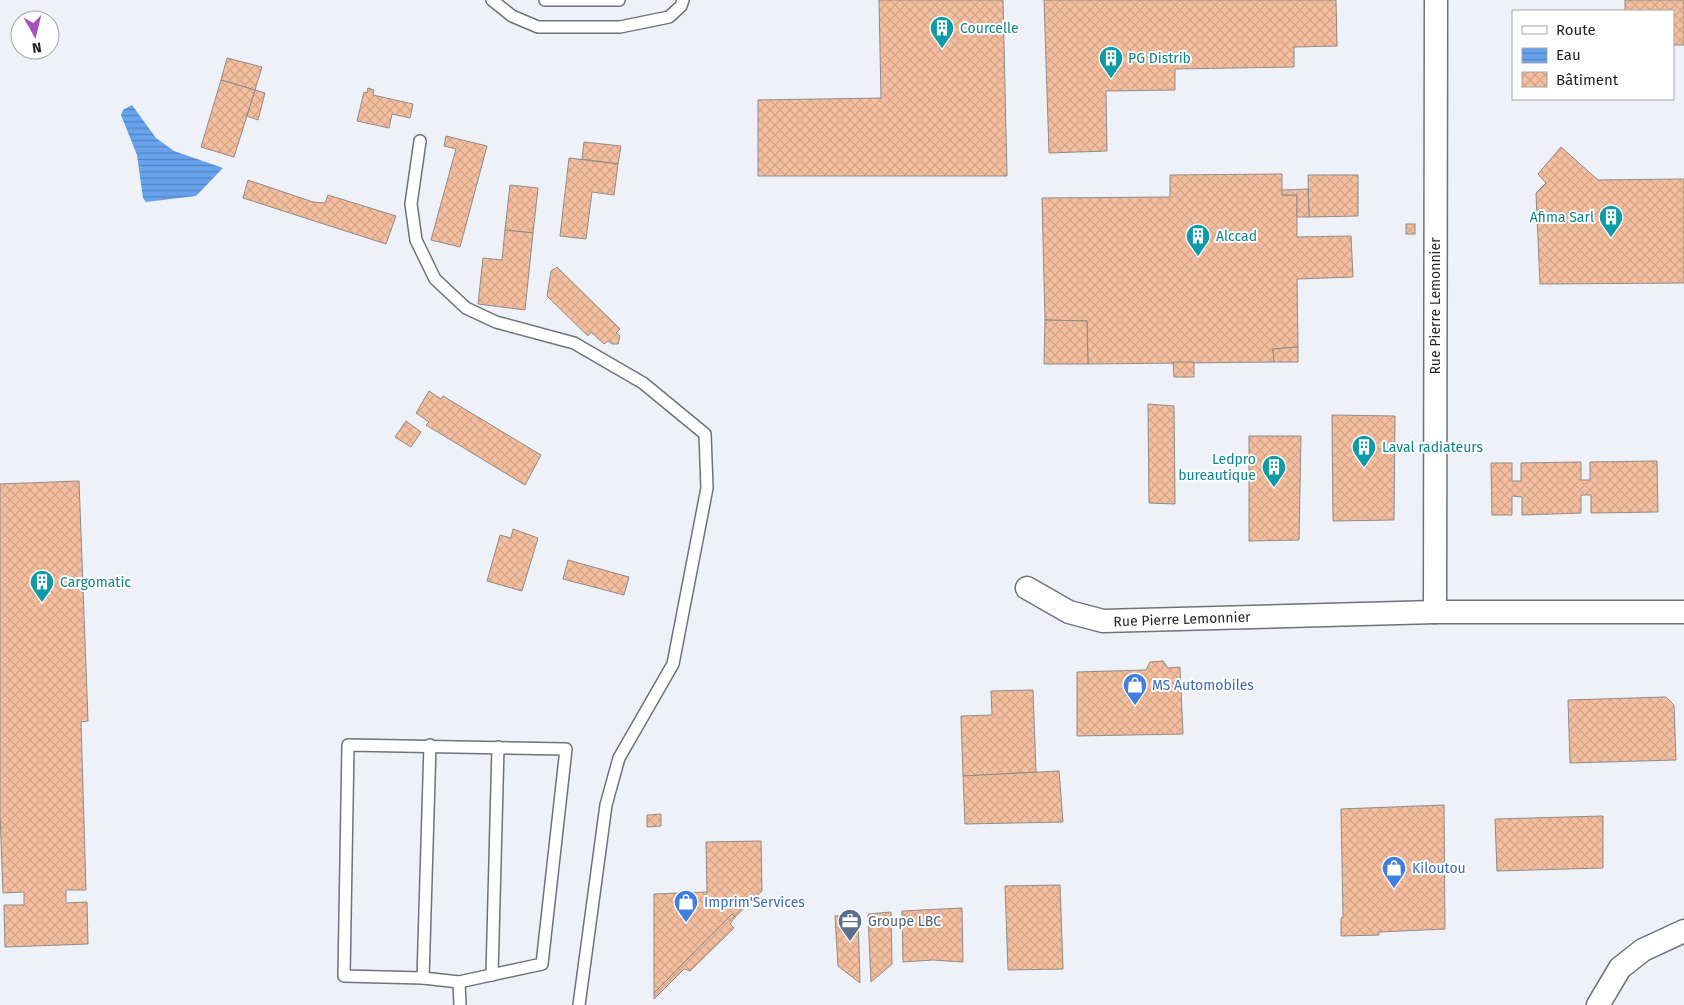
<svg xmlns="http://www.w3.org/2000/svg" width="1684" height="1005" viewBox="0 0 1684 1005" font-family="'Fira Sans',sans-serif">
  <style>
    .water { fill: url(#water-rules) }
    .building { fill: url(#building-cross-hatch); stroke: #918b87 }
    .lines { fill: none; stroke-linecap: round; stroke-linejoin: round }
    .lane-casing { stroke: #6f7278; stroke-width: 14 }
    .street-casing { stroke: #6f7278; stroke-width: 25 }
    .lane { stroke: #fff; stroke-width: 11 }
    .street { stroke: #fff; stroke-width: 22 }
    .labels { text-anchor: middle; stroke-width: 4; stroke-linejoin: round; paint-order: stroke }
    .culture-label { font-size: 14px; fill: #0d838f; stroke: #fefefe; text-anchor: start }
    .street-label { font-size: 14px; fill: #1f2023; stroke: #fefefe }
    .shop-label { font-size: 14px; fill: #366cbe; stroke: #fefefe; text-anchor: start }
    .service-label { font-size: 14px; fill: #4e5e75; stroke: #fefefe; text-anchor: start }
  </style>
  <defs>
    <pattern id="water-rules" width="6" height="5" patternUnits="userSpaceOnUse" patternTransform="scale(1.25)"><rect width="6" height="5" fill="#67a2ed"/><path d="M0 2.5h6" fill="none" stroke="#5484c0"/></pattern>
    <pattern id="building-cross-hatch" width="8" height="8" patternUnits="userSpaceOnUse" patternTransform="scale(1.25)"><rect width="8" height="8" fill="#f5bf9f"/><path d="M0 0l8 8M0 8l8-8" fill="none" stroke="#d2a489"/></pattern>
  </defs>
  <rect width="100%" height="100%" fill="#eef1f8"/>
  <path class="water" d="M132 105 156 138 174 151 223 168 196 196 146 202 143 198 137 155 121 115 123 110Z"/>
  <g class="building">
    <path d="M879 0H1003L1007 176H758V100L881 98Z"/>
    <path d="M1044 0H1336L1337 46 1294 47V67L1175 69V90L1106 91 1107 151 1049 153Z"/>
    <path d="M1625 0H1684V45H1673V11H1625Z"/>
    <path d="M227 58 262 67 255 90 221 80Z"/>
    <path d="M221 80 255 90 234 157 201 147Z"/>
    <path d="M368 88 374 90 373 95 413 104 410 118 392 114 389 128 357 121 364 92 367 93Z"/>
    <path d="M255 90 265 93 258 120 247 116Z"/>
    <path d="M446 136 487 146 460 247 431 240 456 149 444 146Z"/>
    <path d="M584 142 621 146 618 164 582 159Z"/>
    <path d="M1561 147 1598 180 1684 179V283L1540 284 1536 193 1546 183 1538 174Z"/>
    <path d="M569 158 618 164 614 195 592 192 586 239 560 236Z"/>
    <path d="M1282 174V195H1297V237L1351 236 1353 277 1297 279 1298 347 1273 349 1274 362 1088 364 1087 321 1045 320 1042 198 1170 197V175Z"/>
    <path d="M1308 175H1358V216L1309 217Z"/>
    <path d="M248 180 313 202 325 203 328 195 396 216 386 244 243 198Z"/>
    <path d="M510 185 538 188 533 233 505 230Z"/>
    <path d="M1308 189 1309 217H1297V195H1282V190Z"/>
    <rect x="1406" y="224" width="9" height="10"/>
    <path d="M505 230 533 233 525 310 478 304 483 258 502 260Z"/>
    <path d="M557 267 620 329 616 333 620 336 618 344H612L608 341 604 344 591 332 588 336 547 296 551 271Z"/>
    <path d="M1045 320 1087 321 1088 364H1044Z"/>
    <path d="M1298 347V362H1274L1273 349Z"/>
    <path d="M1173 362H1194V377H1174Z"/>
    <path d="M429 391 441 399 443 396 541 455 525 485 426 425 429 422 416 413Z"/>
    <path d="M1148 404 1174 406 1175 504 1149 503Z"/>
    <path d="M1332 415 1395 416 1394 520 1333 521Z"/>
    <path d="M406 421 421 432 411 447 395 437Z"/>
    <path d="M1249 436H1301L1299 540 1249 541Z"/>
    <path d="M1657 461 1658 512 1591 513V495H1581V513L1522 515V497L1512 496V515H1492L1491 463H1512V481H1521V463L1581 462V480H1590V462Z"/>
    <path d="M79 481 88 721 81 722 86 890H66V903L87 902 88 944 5 947 4 905H24V892L3 893 0 814V484Z"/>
    <path d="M513 529 538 538 522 591 487 581 500 535 511 538Z"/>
    <path d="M568 560 629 577 624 595 563 579Z"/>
    <path d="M1163 661 1168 668 1180 667 1183 734 1077 736V672L1146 670 1150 662Z"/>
    <path d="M1033 690 1036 772 963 776 961 716 992 715 991 691Z"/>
    <path d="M1666 697 1674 705 1676 760 1570 763 1568 700Z"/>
    <path d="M1059 771 1063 822 965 824 963 776Z"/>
    <path d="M1444 805 1445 929 1379 932V935L1341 936V918L1343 917 1341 809Z"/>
    <path d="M661 814V826L647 827V815Z"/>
    <path d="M1603 816V868L1497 871 1495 819Z"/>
    <path d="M761 841 762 891 735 917 732 914 654 993V894L707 892 706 842Z"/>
    <path d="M1060 885 1063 969 1008 970 1005 886Z"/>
    <path d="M962 908 963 962 933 960 903 962 902 911Z"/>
    <path d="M891 912 892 964 871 982 868 914Z"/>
    <path d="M732 914 735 917 730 924 734 928 690 971 684 969 654 999V993Z"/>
    <path d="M858 914 860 983 838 966 835 916Z"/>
  </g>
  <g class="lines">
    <defs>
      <g id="lane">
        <path d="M492 0 512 16 538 27H620L669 17 681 6 683 0"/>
        <path d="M545 0H619"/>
        <path d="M420 141 411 204 416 240 435 279 466 308 496 322 574 343 643 383 705 434 707 488 673 664 619 758 606 805 579 1005"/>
        <path d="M430 745 423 978 459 982 460 1005"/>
        <path d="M492 975 498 747"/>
        <path d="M423 978 344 976 348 745 566 749 542 964 459 982"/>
      </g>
      <g id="street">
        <path d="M1027 588 1069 612 1103 621 1435 612H1684"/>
        <path d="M1435 612 1436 0"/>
        <path d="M1598 1005 1620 968 1643 950 1684 931"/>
      </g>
    </defs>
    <use href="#lane" class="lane-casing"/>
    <use href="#street" class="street-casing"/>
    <use href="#lane" class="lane"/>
    <use href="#street" class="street"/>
  </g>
  <defs>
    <symbol id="building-pin" viewBox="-11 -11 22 30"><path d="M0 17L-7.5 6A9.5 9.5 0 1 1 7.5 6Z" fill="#0f9aa8" stroke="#fefefe"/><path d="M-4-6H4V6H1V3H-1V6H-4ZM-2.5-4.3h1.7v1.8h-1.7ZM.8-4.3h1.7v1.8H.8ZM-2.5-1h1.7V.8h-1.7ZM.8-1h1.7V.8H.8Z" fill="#fff"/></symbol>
    <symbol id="shop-pin" viewBox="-11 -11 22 30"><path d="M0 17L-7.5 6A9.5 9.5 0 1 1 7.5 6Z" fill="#3f7fe0" stroke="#fefefe"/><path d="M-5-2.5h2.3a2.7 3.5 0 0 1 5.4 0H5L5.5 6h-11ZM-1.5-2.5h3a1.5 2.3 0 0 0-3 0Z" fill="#fff"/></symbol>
    <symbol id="office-pin" viewBox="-11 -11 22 30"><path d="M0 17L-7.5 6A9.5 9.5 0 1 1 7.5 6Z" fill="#5c6f8a" stroke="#fefefe"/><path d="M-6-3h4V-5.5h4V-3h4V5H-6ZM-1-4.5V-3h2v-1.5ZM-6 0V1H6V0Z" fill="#fff"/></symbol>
  </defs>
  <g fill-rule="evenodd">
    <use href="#building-pin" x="928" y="14" width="28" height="38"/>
    <use href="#building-pin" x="1097" y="44" width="28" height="38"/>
    <use href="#building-pin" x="1597" y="203" width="28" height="38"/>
    <use href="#building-pin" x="1184" y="222" width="28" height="38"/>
    <use href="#building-pin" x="1350" y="433" width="28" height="38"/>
    <use href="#building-pin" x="1260" y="453" width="28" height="38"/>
    <use href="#building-pin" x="28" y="568" width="28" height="38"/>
    <use href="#shop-pin" x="1121" y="671" width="28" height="38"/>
    <use href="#shop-pin" x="1380" y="854" width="28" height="38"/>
    <use href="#shop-pin" x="672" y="888" width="28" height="38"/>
    <use href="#office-pin" x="836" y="907" width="28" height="38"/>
  </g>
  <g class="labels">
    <g class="culture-label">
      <text x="960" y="33">Courcelle</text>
      <text x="1128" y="63">PG Distrib</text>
      <text x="1594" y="222" text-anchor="end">Afima Sarl</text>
      <text x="1216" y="241">Alccad</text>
      <text x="1382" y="452">Laval radiateurs</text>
      <text x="1256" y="464" text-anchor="end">Ledpro<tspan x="1256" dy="16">bureautique</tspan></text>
      <text x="60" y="587">Cargomatic</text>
    </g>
    <g class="street-label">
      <text transform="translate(1435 306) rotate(-90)" y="5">Rue Pierre Lemonnier</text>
      <text transform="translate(1182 619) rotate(-2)" y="5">Rue Pierre Lemonnier</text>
    </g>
    <g class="shop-label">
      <text x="1152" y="690">MS Automobiles</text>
      <text x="1412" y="873">Kiloutou</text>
      <text x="704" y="907">Imprim'Services</text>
    </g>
    <g class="service-label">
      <text x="868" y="926">Groupe LBC</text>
    </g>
  </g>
  <rect x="1512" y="10" width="162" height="90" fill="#fefefe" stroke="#a5a5a6"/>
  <rect x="1522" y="26" width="25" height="8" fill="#ffffff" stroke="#a5a5a6"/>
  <text x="1556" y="35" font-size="15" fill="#1f2023">Route</text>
  <rect x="1522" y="48" width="25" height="15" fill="url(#water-rules)" stroke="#a5a5a6"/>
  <text x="1556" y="60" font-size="15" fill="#1f2023">Eau</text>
  <rect x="1522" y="72" width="25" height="15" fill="url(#building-cross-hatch)" stroke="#a5a5a6"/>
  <text x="1556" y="85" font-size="15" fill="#1f2023">Bâtiment</text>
  <g transform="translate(35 35) rotate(172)"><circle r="24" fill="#fefefe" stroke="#a5a5a6"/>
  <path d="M0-4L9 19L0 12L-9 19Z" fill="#a751bf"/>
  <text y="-8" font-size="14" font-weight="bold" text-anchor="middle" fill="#1f2023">N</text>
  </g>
</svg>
